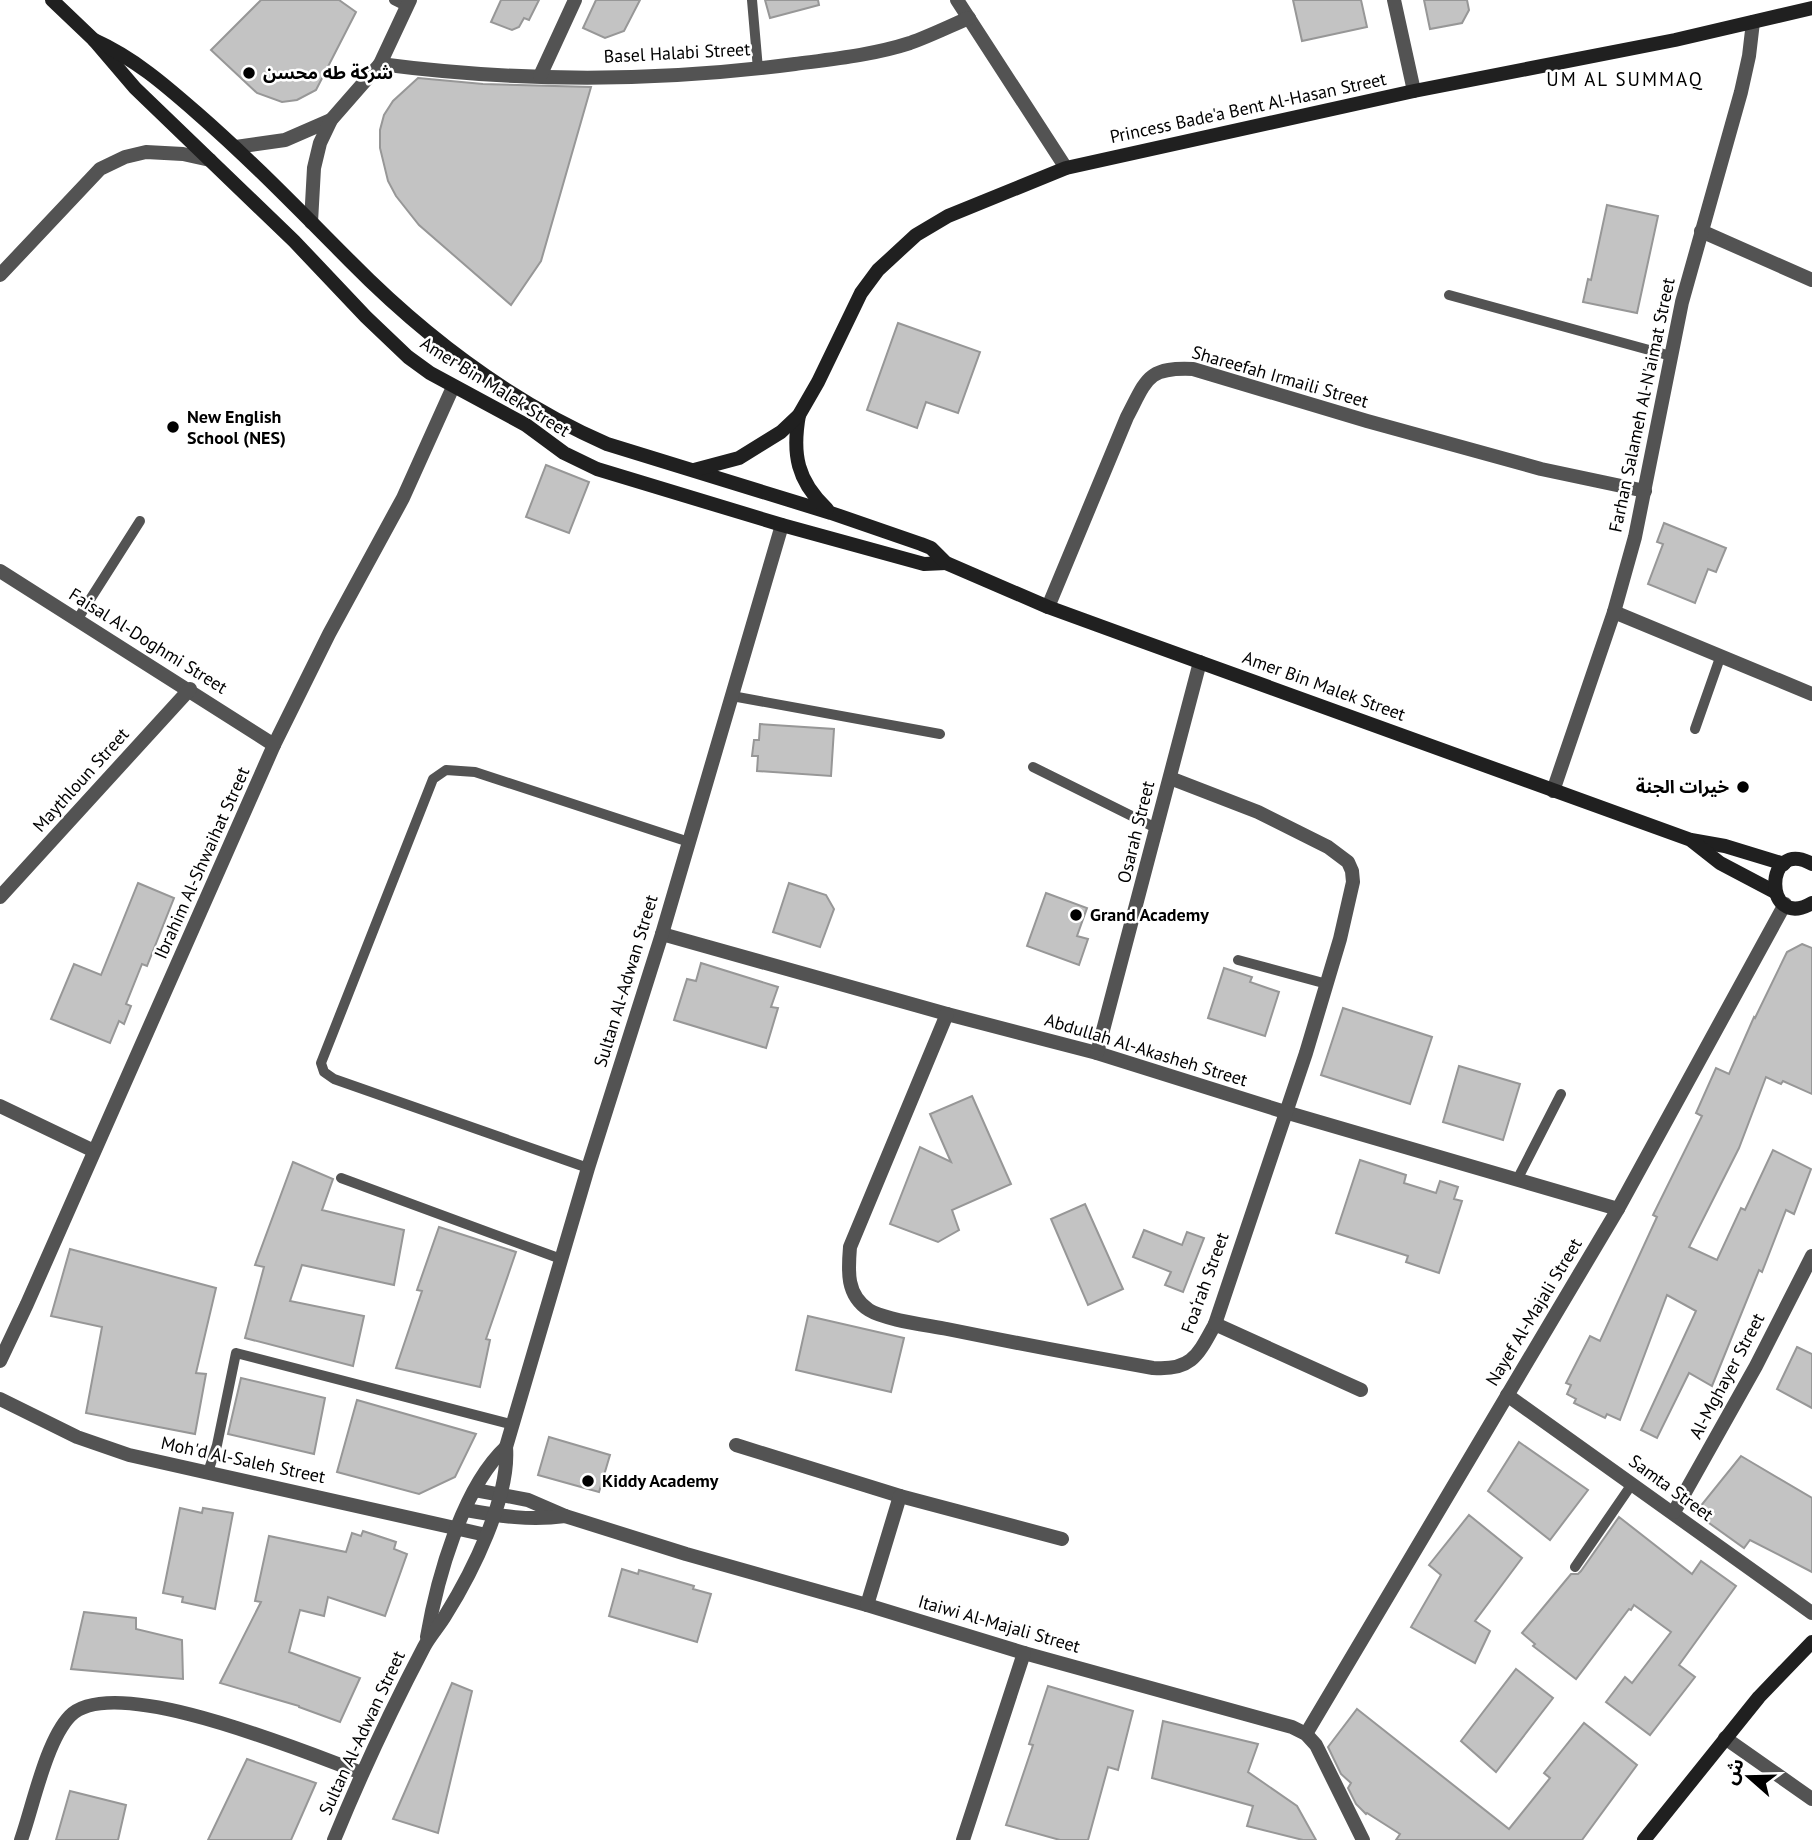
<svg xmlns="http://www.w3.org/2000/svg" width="1812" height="1840" viewBox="0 0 1812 1840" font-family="'PT Sans','Noto Sans Arabic',sans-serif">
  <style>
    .building { fill: #c3c3c3; stroke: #979797; stroke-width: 2 }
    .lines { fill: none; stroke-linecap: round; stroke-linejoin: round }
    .lane { stroke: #535353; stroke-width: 10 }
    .street { stroke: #535353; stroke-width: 14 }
    .secondary { stroke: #202020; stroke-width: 14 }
    .poi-dot { fill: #000; stroke: #fff; stroke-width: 2.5 }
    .labels { text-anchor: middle; stroke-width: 5; stroke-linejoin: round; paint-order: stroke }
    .street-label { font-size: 18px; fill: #000; stroke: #fff }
    .poi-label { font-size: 18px; font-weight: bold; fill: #000; stroke: #fff; text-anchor: start }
    .neighbourhood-label { font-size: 19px; letter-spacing: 2px; fill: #000; stroke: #fff }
  </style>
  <rect width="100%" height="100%" fill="#fff"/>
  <g class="building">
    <path d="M261 0H339L356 12 316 90 297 100 282 102 257 93 211 50Z"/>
    <path d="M501 0H539L529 20 524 18 519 27 512 30 491 22Z"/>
    <path d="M596 0H640L624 31 605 38 583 28Z"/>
    <path d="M765 0H818L819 5 770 18Z"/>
    <path d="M1293 0H1361L1367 27 1302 41Z"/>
    <path d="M1424 0H1467L1469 10 1462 23 1430 29Z"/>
    <path d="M418 78 483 84 591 87 541 261 511 305 419 225 396 196 388 181 380 148V130L384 115 393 101Z"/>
    <path d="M1607 205 1658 216 1637 313 1583 302 1588 279 1591 280Z"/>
    <path d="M898 323 980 352 958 413 926 402 917 428 867 410Z"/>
    <path d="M546 465 589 482 569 533 526 517Z"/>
    <path d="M1664 523 1726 548 1716 572 1708 569 1695 603 1648 584 1663 544 1657 542Z"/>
    <path d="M760 724 834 729 831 776 757 771 758 756H752L754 740H759Z"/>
    <path d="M138 883 174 898 147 966 142 964 126 1004 131 1006 124 1024 119 1021 110 1043 51 1019 74 964 101 975Z"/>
    <path d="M789 883 826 895 834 909 820 947 773 932Z"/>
    <path d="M1046 893 1087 908 1077 936 1088 939 1079 965 1027 946Z"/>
    <path d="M1802 944 1812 948V1094L1783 1081 1781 1084 1766 1077 1739 1148 1689 1247 1717 1260 1741 1208 1745 1210 1773 1150 1811 1169 1794 1214 1786 1210 1762 1272 1759 1270 1712 1386 1689 1373 1657 1438 1641 1430 1696 1311 1667 1295 1620 1420 1607 1414 1605 1418 1574 1403 1576 1399 1567 1394 1571 1385 1566 1383 1590 1336 1600 1341 1657 1217 1653 1215 1702 1116 1696 1113 1716 1068 1729 1074 1754 1017 1755 1018 1787 952Z"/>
    <path d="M701 963 778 987 771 1007 778 1008 766 1048 674 1020 687 979 696 981Z"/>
    <path d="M1224 968 1252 977 1250 982 1279 992 1265 1036 1208 1018Z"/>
    <path d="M1343 1008 1432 1037 1410 1104 1321 1075Z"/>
    <path d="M1459 1066 1520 1084 1503 1140 1443 1122Z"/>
    <path d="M972 1096 1011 1184 952 1210 959 1230 938 1242 890 1224 920 1147 951 1162 930 1114Z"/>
    <path d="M1360 1160 1406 1175 1404 1183 1436 1193 1440 1181 1458 1187 1454 1199 1462 1201 1439 1273 1406 1262 1408 1256 1336 1233Z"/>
    <path d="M293 1162 333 1179 322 1210 404 1230 394 1285 302 1265 290 1301 364 1316 353 1366 245 1338 264 1267 255 1265Z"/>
    <path d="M1085 1204 1123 1289 1088 1305 1051 1219Z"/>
    <path d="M439 1227 516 1252 486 1339 490 1340 480 1387 396 1368 422 1291 417 1290Z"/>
    <path d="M1144 1230 1182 1245 1187 1232 1204 1238 1183 1292 1165 1285 1171 1272 1133 1257Z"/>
    <path d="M70 1249 216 1288 196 1373 206 1374 195 1434 86 1413 102 1327 51 1316Z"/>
    <path d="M808 1316 904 1338 891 1392 796 1370Z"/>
    <path d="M1797 1347 1812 1354V1408L1777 1389Z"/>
    <path d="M241 1378 325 1398 314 1454 228 1434Z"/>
    <path d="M357 1400 476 1434 455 1477 419 1494 337 1472Z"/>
    <path d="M549 1437 610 1455 599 1492 538 1475Z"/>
    <path d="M1519 1442 1588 1490 1550 1540 1488 1491Z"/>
    <path d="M1741 1456 1812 1498V1572L1750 1540 1744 1548 1695 1513Z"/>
    <path d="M180 1508 202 1513 203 1508 233 1513 215 1609 182 1602 183 1597 163 1593Z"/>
    <path d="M1469 1515 1522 1558 1475 1621 1490 1631 1475 1663 1411 1627 1441 1575 1429 1565Z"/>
    <path d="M1619 1517 1692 1574 1701 1561 1736 1586 1679 1665 1695 1677 1650 1735 1606 1702 1625 1677 1632 1683 1671 1632 1634 1605 1631 1610 1629 1609 1576 1679 1533 1646 1535 1644 1522 1633 1571 1574H1578L1581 1571Z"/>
    <path d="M363 1531 396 1542 394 1549 407 1554 385 1616 328 1597 324 1616 300 1610 289 1652 360 1678 340 1722 299 1707V1706L220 1683 261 1602 255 1601 269 1536 346 1552 352 1533 361 1536Z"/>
    <path d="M622 1569 638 1574 639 1570 694 1586 693 1589 711 1594 697 1642 609 1616Z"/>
    <path d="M84 1612 136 1618V1629L182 1640 183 1679 71 1669Z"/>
    <path d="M1516 1669 1553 1698 1496 1772 1461 1741Z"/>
    <path d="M452 1683 472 1691 438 1833 393 1819Z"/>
    <path d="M1048 1686 1133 1711 1118 1770 1108 1767 1088 1840H1060L1006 1825 1033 1745 1029 1744Z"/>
    <path d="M1357 1709 1509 1829 1550 1778 1544 1773 1584 1723 1637 1765 1582 1840H1396L1400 1834 1367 1813 1366 1814 1356 1804 1348 1788 1351 1783 1341 1774 1328 1747Z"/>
    <path d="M1163 1721 1258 1744 1248 1772 1297 1806 1316 1840H1303L1247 1826 1253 1806 1152 1778Z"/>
    <path d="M247 1759 316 1783 291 1840H208Z"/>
    <path d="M70 1791 126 1805 118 1840H56Z"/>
  </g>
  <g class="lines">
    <g class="lane">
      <path d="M394 0 408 7"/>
      <path d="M752 0 758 69"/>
      <path d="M1449 295 1671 356"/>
      <path d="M77 620 140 521"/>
      <path d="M732 696 940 734"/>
      <path d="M1695 729 1721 655"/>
      <path d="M1033 767 1158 829"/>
      <path d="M1238 960 1327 984"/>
      <path d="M588 1168 334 1079 324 1072 321 1063 433 779 446 770 475 772 689 842"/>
      <path d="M341 1178 561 1259"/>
      <path d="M1518 1178 1561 1094"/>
      <path d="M208 1472 217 1445 236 1353 514 1425"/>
      <path d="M1575 1567 1632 1484"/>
    </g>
    <g class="street">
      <path d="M957 0 1066 168"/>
      <path d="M1394 0 1414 91"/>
      <path d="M380 64C517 82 658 82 795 64 833 59 873 55 910 43 930 36 950 26 969 18"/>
      <path d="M540 76 575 0"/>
      <path d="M236 147 285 140 331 120"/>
      <path d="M311 222 314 168 320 143 331 120 380 64 410 0"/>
      <path d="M1701 231 1812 280"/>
      <path d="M0 275 100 169 125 157 146 152 183 154 210 160"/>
      <path d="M0 571 274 745"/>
      <path d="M1048 607 1127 417C1147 379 1147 367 1193 369L1367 421 1541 469 1645 491"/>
      <path d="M1614 612 1812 694"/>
      <path d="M1553 791 1614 612 1635 537 1682 302 1741 92 1749 56 1753 22"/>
      <path d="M0 897 190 689"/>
      <path d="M662 934 947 1014 1097 1053 1285 1112 1618 1209"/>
      <path d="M947 1014 850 1247C848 1271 846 1295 869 1310 885 1320 927 1325 947 1329 1016 1343 1084 1356 1153 1368 1192 1371 1198 1355 1215 1324L1306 1053 1340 939 1353 882 1352 871 1348 862 1328 847 1258 812 1170 778"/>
      <path d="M1097 1053 1200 662"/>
      <path d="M0 1106 94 1151"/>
      <path d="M1215 1324 1361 1390"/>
      <path d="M0 1361 27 1304 274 745 329 634 403 498 453 387"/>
      <path d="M1507 1395 1812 1613"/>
      <path d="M0 1399 77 1437 129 1455 486 1535"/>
      <path d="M736 1445 900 1496"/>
      <path d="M475 1490 528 1500 565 1516 686 1554 867 1605 1024 1653 1292 1727 1306 1734 1316 1745 1363 1840"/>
      <path d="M466 1510C500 1516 530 1521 565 1516"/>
      <path d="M1674 1512 1756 1366 1812 1256"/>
      <path d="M867 1605 900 1496 1062 1539"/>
      <path d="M427 1637C437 1579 462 1488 506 1447"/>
      <path d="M1306 1734 1618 1209 1785 904"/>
      <path d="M1725 1738 1812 1799"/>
      <path d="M21 1840C33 1806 46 1741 70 1716 114 1671 309 1754 362 1773"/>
      <path d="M334 1840C361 1774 391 1710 424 1647 430 1636 439 1626 445 1616 472 1573 510 1497 506 1447L588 1168 662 934 782 525"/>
      <path d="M963 1840 1024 1653"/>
    </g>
    <g class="secondary">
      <path d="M52 0 94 40 135 88 294 241 366 317 408 357 430 373 526 425 564 453 597 469 782 525 924 564 946 563"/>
      <path d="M94 40C134 58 165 85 197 113 251 160 300 211 350 261 425 337 509 401 607 444L831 513 921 544 931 548 946 563 1048 607 1133 638 1691 840 1725 846 1784 864"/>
      <path d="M799 415C792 454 797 481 827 509"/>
      <path d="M694 470 739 458 781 432 799 415 818 382 861 293 878 270 916 235 948 216 1066 168 1414 91 1675 40 1812 8"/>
      <path d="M1692 841 1720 863 1775 892"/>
      <path d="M1812 864C1763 836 1763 932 1812 903"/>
      <path d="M1644 1840 1759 1697 1812 1642"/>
    </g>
  </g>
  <g class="poi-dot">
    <circle cx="249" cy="73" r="7"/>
    <circle cx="173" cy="427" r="7"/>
    <circle cx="1743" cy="787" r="7"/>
    <circle cx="1076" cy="915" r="7"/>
    <circle cx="588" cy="1481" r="7"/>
  </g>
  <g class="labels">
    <g class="street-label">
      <text transform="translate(677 53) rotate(-3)" y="6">Basel Halabi Street</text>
      <text transform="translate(1248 108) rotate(-12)" y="6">Princess Bade'a Bent Al-Hasan Street</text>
      <text transform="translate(1280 377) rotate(16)" y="6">Shareefah Irmaili Street</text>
      <text transform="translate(495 387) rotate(32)" y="6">Amer Bin Malek Street</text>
      <text transform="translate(1642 405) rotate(-78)" y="6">Farhan Salameh Al-N'aimat Street</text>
      <text transform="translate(148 641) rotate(32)" y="6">Faisal Al-Doghmi Street</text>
      <text transform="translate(1324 686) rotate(20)" y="6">Amer Bin Malek Street</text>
      <text transform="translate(81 780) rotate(-48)" y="6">Maythloun Street</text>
      <text transform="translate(1136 832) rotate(-76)" y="6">Osarah Street</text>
      <text transform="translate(202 863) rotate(-66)" y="6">Ibrahim Al-Shwaihat Street</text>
      <text transform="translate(626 981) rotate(-73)" y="6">Sultan Al-Adwan Street</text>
      <text transform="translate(1146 1050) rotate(17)" y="6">Abdullah Al-Akasheh Street</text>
      <text transform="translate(1205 1283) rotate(-70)" y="6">Foa‘rah Street</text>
      <text transform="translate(1534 1312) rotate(-59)" y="6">Nayef Al-Majali Street</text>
      <text transform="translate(1727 1376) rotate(-62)" y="6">Al-Mghayer Street</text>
      <text transform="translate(243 1460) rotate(12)" y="6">Moh'd Al-Saleh Street</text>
      <text transform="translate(1671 1488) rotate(36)" y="6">Samta Street</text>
      <text transform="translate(999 1624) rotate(16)" y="6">Itaiwi Al-Majali Street</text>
      <text transform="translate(362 1733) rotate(-65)" y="6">Sultan Al-Adwan Street</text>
    </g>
    <g class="poi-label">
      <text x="263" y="79">شركة طه محسن</text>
      <text x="187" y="423">New English<tspan x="187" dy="21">School (NES)</tspan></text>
      <text x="1729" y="793" text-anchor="end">خيرات الجنة</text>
      <text x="1090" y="921">Grand Academy</text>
      <text x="602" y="1487">Kiddy Academy</text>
    </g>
    <g class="neighbourhood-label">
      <text x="1625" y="86">UM AL SUMMAQ</text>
    </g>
  </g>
  <g transform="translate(1749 1777) rotate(290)" stroke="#ffffff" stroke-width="5" paint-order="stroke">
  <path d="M0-5L12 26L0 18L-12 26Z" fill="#000000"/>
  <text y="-10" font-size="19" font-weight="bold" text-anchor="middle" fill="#000000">ش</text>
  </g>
</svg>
